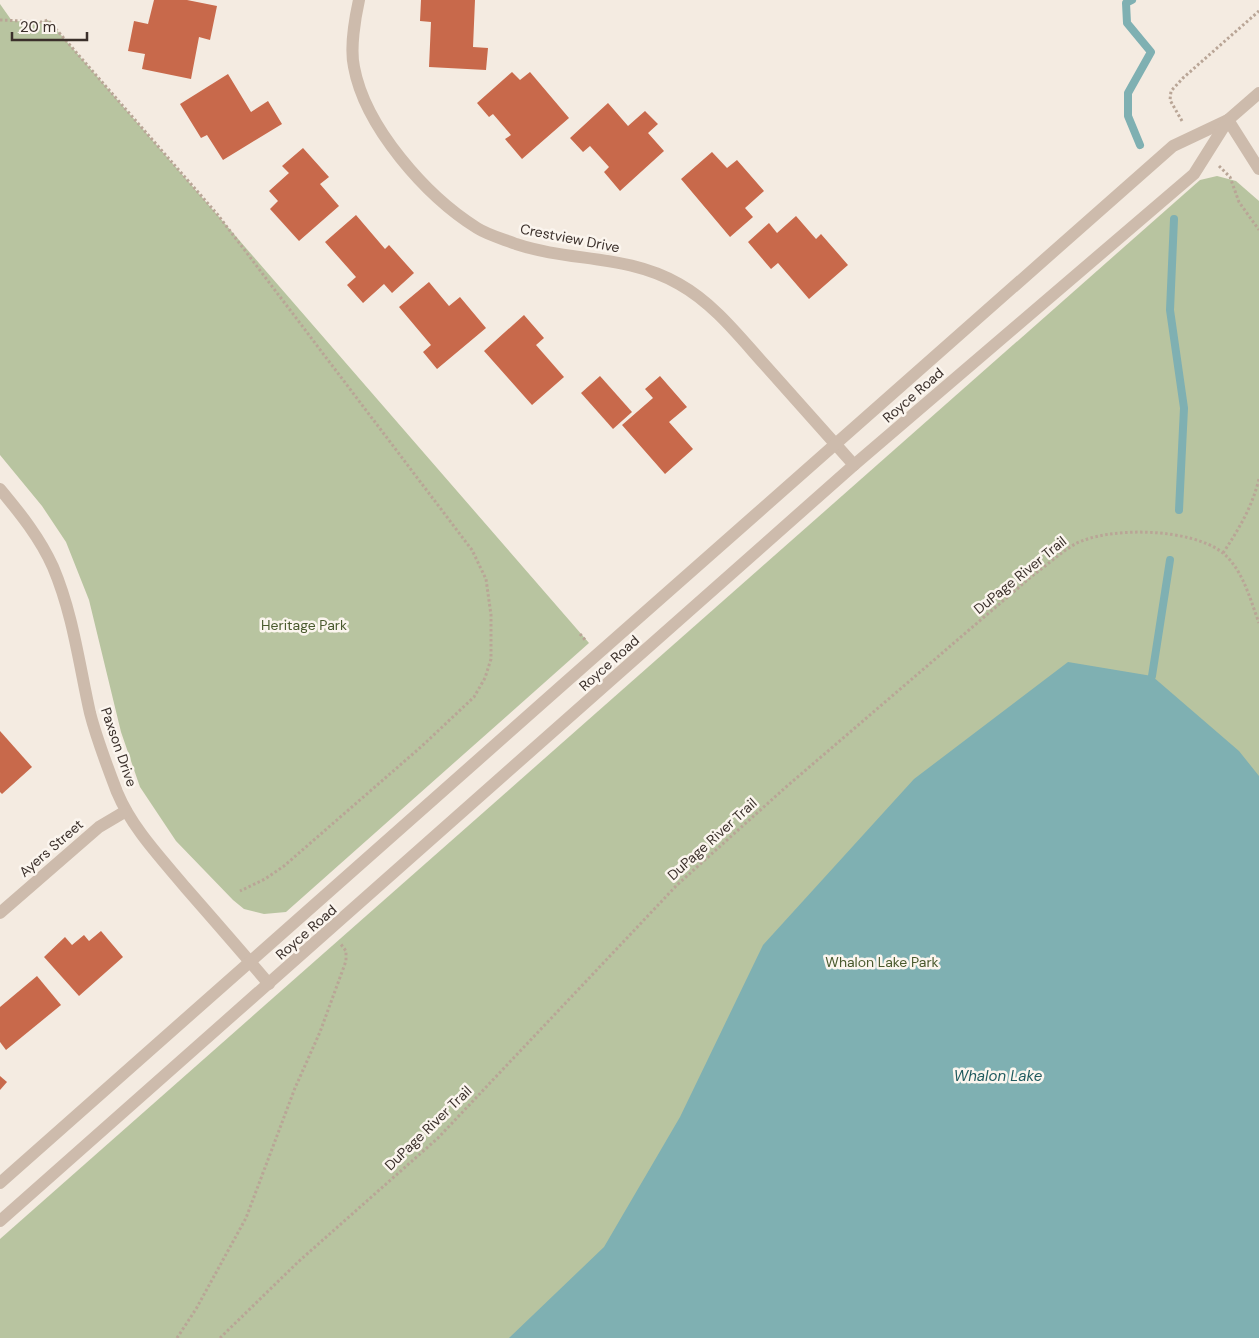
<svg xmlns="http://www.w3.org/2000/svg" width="1259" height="1338" viewBox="0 0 1259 1338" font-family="'DM Sans',sans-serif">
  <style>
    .green { fill: #b8c4a0 }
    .water { fill: #7fb0b2 }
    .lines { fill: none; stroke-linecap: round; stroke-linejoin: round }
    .stream { stroke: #7fb0b2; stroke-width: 8 }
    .building { fill: #c8694b }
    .path { stroke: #b9a596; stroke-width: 3; stroke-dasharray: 2.5 2.5; stroke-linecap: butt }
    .minor { stroke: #cdbbac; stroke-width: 12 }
    .labels { text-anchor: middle; stroke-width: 5; stroke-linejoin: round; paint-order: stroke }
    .street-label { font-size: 14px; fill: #3b302b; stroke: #fbf5ee }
    .park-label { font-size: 14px; fill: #4a5a2e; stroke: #fbf5ee }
    .water-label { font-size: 15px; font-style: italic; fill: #1f5a5e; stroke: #fbf5ee }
  </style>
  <rect width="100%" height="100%" fill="#f4ebe1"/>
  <g class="green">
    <path d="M0 4 12 21 42 22 48 20 589 643 286 912 264 914 244 909 233 900 176 841 140 787 121 732 89 600 66 542 42 506 0 455Z"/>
    <path d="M1217 176 1236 181 1259 201V1338H0V1239L1200 180Z"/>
  </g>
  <path class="water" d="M1068 662 1152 676 1239 751 1259 776V1338H509L604 1247 680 1117 763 945 914 779Z"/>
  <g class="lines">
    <g class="stream">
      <path d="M1132 0 1126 3 1127 23 1151 52 1128 93V116L1140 145"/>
      <path d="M1174 219 1170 310 1184 408 1179 510"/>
      <path d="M1152 676 1170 560"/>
    </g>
  </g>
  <g class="building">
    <path d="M154 0H187L217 6 210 40 199 37 191 79 142 69 145 54 128 51 134 21 148 24Z"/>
    <path d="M421 0H475L473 47 488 48 486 70 429 67 431 22 420 21Z"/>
    <path d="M512 72 520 80 530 72 569 118 522 159 505 139 511 135 493 114 489 117 477 103Z"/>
    <path d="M228 74 251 112 268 101 282 124 223 160 207 135 201 138 180 104Z"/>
    <path d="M608 103 628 126 645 111 658 124 648 133 664 151 620 191 604 172 609 167 590 146 583 152 570 138Z"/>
    <path d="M303 148 329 177 320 184 339 206 299 241 270 209 278 201 269 191 289 173 282 166Z"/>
    <path d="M712 152 727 168 737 160 764 191 745 208 753 217 730 237 681 179Z"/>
    <path d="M356 215 385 249 389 245 414 273 392 293 384 284 363 303 347 285 356 277 325 242Z"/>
    <path d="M796 216 816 239 821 234 848 265 809 299 778 263 771 269 748 242 769 223 777 233Z"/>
    <path d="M429 282 449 306 460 297 486 328 437 369 423 352 431 345 399 307Z"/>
    <path d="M524 315 544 338 536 345 564 377 532 405 484 351Z"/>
    <path d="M600 376 632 412 613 429 581 393Z"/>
    <path d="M660 376 687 407 669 422 693 449 665 474 622 425 653 398 645 389Z"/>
    <path d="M0 731 32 767 2 794 0 792Z"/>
    <path d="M101 931 123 957 79 996 44 957 65 937 72 945 84 935 89 941Z"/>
    <path d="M37 976 61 1005 6 1050 0 1042V1007Z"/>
    <path d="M0 1076 7 1082 0 1090Z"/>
  </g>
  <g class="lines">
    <g class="path">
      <path d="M0 20 42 22 48 20 218 215 472 550 486 579 491 615V659L485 678 474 697 422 746 284 866 265 879 240 891"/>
      <path d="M1182 121 1170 100 1171 91 1183 78 1259 11"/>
      <path d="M1219 166 1230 177 1239 202 1259 230"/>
      <path d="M1223 553C1239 529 1252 507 1259 479"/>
      <path d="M580 634 586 641"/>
      <path d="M177 1338 196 1309 246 1218 295 1088 320 1032 346 961V951L340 943"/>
      <path d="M220 1338 298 1262 438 1138 677 885 786 787 1032 576C1046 566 1060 553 1075 544 1109 526 1192 528 1223 553 1243 570 1250 599 1259 623"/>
    </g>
    <g class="minor">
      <path d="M359 0C355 18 350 49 354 67 365 127 426 196 477 228 488 235 503 239 516 244 570 262 627 254 679 284 713 303 738 335 764 364 794 398 824 431 854 465"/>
      <path d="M1228 120 1259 169"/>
      <path d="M0 489C20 513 40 538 53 567 73 614 79 664 90 713 97 740 107 766 117 792 132 828 160 857 185 887 213 919 241 951 269 984"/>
      <path d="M0 913 99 827 126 811"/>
      <path d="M0 1183C392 838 780 490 1173 146L1228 120"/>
      <path d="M0 1221 854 465 1194 174 1228 120 1259 93"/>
    </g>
  </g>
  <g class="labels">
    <g class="street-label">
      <text transform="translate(570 238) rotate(11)" y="5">Crestview Drive</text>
      <text transform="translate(913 395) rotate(-41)" y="5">Royce Road</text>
      <text transform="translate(1020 575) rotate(-39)" y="5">DuPage River Trail</text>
      <text transform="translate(609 663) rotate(-42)" y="5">Royce Road</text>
      <text transform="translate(119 747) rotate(71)" y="5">Paxson Drive</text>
      <text transform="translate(712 839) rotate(-42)" y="5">DuPage River Trail</text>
      <text transform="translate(51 848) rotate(-41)" y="5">Ayers Street</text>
      <text transform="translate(306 932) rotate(-41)" y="5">Royce Road</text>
      <text transform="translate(428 1128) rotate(-44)" y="5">DuPage River Trail</text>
    </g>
    <g class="park-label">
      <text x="304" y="630">Heritage Park</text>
      <text x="882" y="967">Whalon Lake Park</text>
    </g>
    <g class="water-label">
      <text x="998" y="1081">Whalon Lake</text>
    </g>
  </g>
  <path d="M12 32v8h75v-8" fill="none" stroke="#3b302b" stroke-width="2.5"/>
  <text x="20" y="32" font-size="15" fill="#3b302b" stroke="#fbf5ee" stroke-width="4" paint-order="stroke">20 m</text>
</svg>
